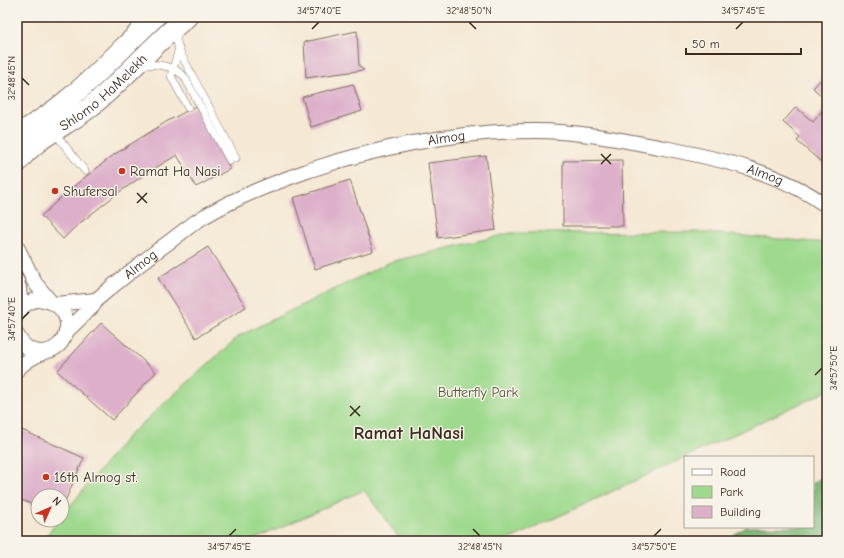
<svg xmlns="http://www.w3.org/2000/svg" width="844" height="558" viewBox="0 0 844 558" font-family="'Comic Neue',sans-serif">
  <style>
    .green { fill: #9ed98d; stroke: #6c8256 }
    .forest { fill: #7eb978; stroke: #5c724b }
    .building { fill: #ddb0ca }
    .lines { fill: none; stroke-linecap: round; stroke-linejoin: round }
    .lane-casing { stroke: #7c6c5e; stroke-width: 8 }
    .street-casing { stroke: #7c6c5e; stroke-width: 16 }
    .secondary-casing { stroke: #7c6c5e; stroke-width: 22 }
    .lane { stroke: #fff; stroke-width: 7 }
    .street { stroke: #fff; stroke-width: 14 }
    .secondary { stroke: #fff; stroke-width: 20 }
    .ticks { fill: none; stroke: #3b2a1e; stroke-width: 1.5 }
    .poi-dot { fill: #c8321e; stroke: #f7f3e8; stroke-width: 1.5 }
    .labels { text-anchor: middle; stroke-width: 3; stroke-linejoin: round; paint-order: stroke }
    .street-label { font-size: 14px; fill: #3b2a1e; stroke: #f7f3e8 }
    .poi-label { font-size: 14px; fill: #3b2a1e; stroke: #f7f3e8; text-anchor: start }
    .park-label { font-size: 14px; fill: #54563a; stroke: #f7f3e8 }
    .district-label { font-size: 18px; font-weight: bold; fill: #3b2a1e; stroke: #f7f3e8 }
    .neatline { fill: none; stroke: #3b2a1e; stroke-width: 1.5 }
    .ticks-label { font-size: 10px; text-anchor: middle; fill: #3b2a1e }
  </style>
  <rect width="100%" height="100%" fill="#f7f3e8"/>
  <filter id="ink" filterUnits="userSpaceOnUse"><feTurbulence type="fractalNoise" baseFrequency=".025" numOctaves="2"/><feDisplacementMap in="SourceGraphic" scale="8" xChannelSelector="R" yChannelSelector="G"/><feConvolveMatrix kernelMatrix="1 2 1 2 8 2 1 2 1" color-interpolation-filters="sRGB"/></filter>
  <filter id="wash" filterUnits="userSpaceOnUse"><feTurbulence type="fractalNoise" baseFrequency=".012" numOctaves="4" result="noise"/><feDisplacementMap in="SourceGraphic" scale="16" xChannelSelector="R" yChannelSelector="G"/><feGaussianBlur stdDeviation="0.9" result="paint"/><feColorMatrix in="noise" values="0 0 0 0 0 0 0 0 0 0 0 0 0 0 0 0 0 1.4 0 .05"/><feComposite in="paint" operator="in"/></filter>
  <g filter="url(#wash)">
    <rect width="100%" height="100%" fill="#f5e8d4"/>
    <path class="green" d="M696 232 827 243V391L506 541H401L364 490 251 541H42L59 520H62V516L126 438 239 336 390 262 511 233Z"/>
    <path class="forest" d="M827 474V541H725L746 527H813V483Z"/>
    <g id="blocks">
      <g class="building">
        <path d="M357 31 359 66 364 70 306 78 304 42Z"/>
        <path d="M826 74 827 75V101L813 88Z"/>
        <path d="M353 84 362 111 311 127 302 97Z"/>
        <path d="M198 105 230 169 196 187 177 155 147 173 118 193 75 227 63 239 41 216 70 189 115 154 166 122Z"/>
        <path d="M827 105V167L797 141 800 137 783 122 796 107 813 122Z"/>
        <path d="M486 156 496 230 438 238 428 163Z"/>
        <path d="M622 160 623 226H563V161Z"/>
        <path d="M350 180 373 251 315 269 293 198Z"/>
        <path d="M208 247 246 307 196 338 158 278Z"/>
        <path d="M101 323 156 372 112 420 57 371Z"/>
        <path d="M22 430 84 458 62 508V496H38V507L17 498V441Z"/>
      </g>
    </g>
  </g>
  <g filter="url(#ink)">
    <use href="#blocks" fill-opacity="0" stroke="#7c6c5e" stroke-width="1"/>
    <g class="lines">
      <defs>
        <g id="lane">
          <path d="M177 30V43L181 54 236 158"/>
          <path d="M179 48 171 76 188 108"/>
          <path d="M142 65C158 63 172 65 184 76L230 161"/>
          <path d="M55 133 85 171"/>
        </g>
        <g id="street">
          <path d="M17 247 35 283 50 301"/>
          <path d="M17 281 19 288 21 309"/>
          <path d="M56 304 96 300"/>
          <path d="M17 315C35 281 83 310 62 341 58 348 49 352 41 352 30 352 22 345 17 335"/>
          <path id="s1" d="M66 332 93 306 96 300C121 279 147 258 173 239 184 231 194 222 205 216 239 196 274 183 310 170 383 146 458 131 535 131 578 131 622 140 664 148 720 159 780 172 827 206"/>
          <path d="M17 370C25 361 34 356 45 352"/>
        </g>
        <g id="secondary">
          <path d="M17 134C71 106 111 58 155 17"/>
          <path id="s2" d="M17 163C36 137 65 127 89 108 124 80 152 45 187 17"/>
        </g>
      </defs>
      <use href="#lane" class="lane-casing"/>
      <use href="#street" class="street-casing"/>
      <use href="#secondary" class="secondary-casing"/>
      <use href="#lane" class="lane"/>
      <use href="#street" class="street"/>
      <use href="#secondary" class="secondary"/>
    </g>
  </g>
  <path class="ticks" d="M469 22 476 29M312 29 319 22M736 29 743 22M22 78 29 85M601 154 611 164M601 164 611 154M137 193 147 203M137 203 147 193M22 319 29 312M815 375 822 368M350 406 360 416M350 416 360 406M473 529 480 536M229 536 236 529M654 536 661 529"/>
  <g class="poi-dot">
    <circle cx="122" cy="171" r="4"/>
    <circle cx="55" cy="191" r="4"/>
    <circle cx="46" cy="477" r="4"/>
  </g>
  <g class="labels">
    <g class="street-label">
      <text dy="5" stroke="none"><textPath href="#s2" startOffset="112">Shlomo HaMelekh</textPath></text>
      <text dy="5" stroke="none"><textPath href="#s1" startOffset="437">Almog</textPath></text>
      <text dy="5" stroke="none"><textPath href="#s1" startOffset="761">Almog</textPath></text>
      <text dy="5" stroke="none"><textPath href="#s1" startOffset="101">Almog</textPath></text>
    </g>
    <g class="poi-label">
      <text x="130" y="176">Ramat Ha Nasi</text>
      <text x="63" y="196">Shufersal</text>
      <text x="54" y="482">16th Almog st.</text>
    </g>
    <g class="park-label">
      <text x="478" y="397">Butterfly Park</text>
    </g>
    <g class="district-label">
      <text x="409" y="439">Ramat HaNasi</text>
    </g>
  </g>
  <rect width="844" height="558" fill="none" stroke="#f7f3e8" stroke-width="44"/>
  <rect x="684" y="456" width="130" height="72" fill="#f7f3e8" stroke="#aca397"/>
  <rect x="692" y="469" width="20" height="6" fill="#ffffff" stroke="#aca397"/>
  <text x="720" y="476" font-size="12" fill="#3b2a1e">Road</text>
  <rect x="692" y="486" width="20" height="12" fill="#9ed98d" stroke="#aca397"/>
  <text x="720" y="496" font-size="12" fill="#3b2a1e">Park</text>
  <rect x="692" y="506" width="20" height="12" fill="#ddb0ca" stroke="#aca397"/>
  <text x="720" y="516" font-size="12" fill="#3b2a1e">Building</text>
  <g transform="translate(50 508) rotate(45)"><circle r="19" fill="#f7f3e8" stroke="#aca397"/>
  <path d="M0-3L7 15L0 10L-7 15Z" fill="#c8321e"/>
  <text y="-6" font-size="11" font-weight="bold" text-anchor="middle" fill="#3b2a1e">N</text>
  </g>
  <path d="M686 48v6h115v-6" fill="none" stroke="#3b2a1e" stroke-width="2"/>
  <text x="692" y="48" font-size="12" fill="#3b2a1e" stroke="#f7f3e8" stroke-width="3" paint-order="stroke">50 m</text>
  <rect x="22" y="22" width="800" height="514" class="neatline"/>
  <g class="ticks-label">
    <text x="319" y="14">34°57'40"E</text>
    <text x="469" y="14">32°48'50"N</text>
    <text x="743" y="14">34°57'45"E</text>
    <text transform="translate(11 78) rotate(-90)" y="4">32°48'45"N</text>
    <text transform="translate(11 319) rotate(-90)" y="4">34°57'40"E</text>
    <text transform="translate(833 368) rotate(-90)" y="4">34°57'50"E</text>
    <text x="229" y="550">34°57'45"E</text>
    <text x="480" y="550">32°48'45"N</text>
    <text x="654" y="550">34°57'50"E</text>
  </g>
</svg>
